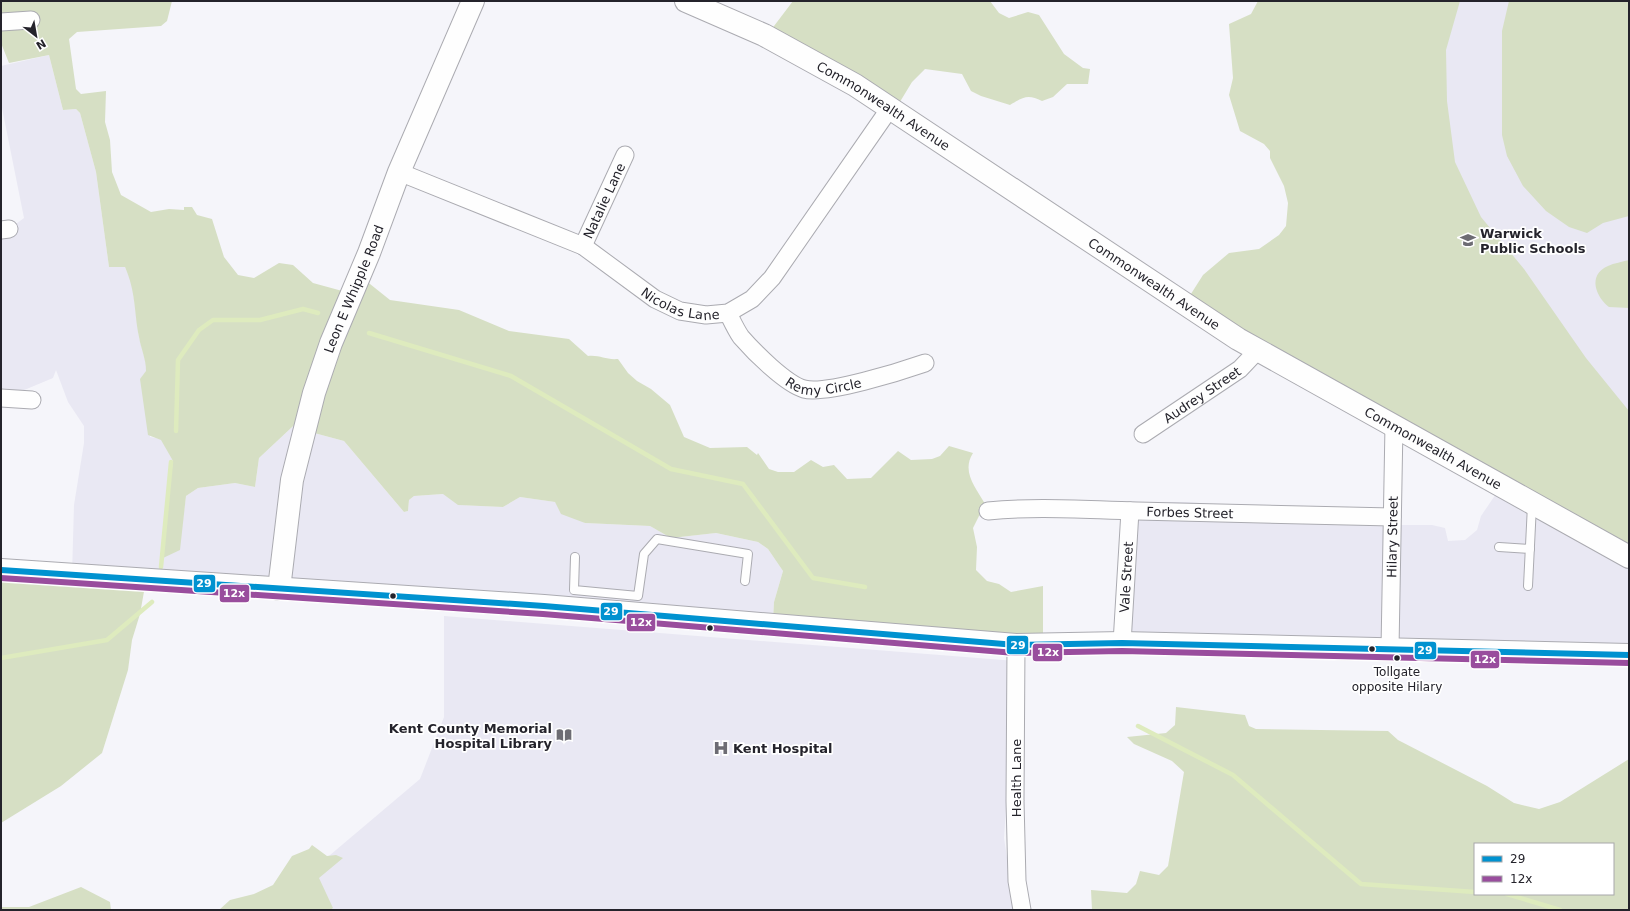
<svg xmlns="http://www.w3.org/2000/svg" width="1630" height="911" viewBox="0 0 1630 911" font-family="'DejaVu Sans',sans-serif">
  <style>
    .built { fill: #e9e8f3 }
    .green { fill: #d6dfc4; fill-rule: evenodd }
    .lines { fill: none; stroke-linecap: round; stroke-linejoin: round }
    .stream { stroke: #deebbe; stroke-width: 4.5 }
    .lane-casing { stroke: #ababb1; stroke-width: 10 }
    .street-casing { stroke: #ababb1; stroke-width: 19 }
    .secondary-casing { stroke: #ababb1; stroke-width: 24 }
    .lane { stroke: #fefefe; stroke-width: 8 }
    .street { stroke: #fefefe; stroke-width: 17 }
    .secondary { stroke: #fefefe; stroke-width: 22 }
    .bus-1-casing { stroke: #fff; stroke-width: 9 }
    .bus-2-casing { stroke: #fff; stroke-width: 9 }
    .bus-1 { stroke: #0092d0; stroke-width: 6 }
    .bus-2 { stroke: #994d9d; stroke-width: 6 }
    .bus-dot { fill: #24232b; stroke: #fff; stroke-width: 1.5 }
    .labels { text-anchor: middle; stroke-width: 3.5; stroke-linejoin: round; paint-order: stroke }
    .bus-label { font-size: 12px; fill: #24232b; stroke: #fff }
    .street-label { font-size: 13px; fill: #24232b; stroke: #fff }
    .poi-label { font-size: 13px; font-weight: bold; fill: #24232b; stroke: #fff; text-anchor: start }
    .line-badge { stroke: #fff; stroke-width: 1.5 }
    .badge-label { font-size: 11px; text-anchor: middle; font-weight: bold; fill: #fff }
  </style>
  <rect width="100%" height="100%" fill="#f5f5fa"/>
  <g class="built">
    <path d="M1276 1H1629V549Z"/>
    <path d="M49 55 63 110 76 109 80 113 96 172 109 267H125L132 283 139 337 146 363 150 437 161 439 173 461 166 509 163 557 179 549 186 496 198 488 235 483 255 487 259 458 306 414 303 430 344 441 404 512 408 511 409 500 414 496 444 494 459 505 503 507 520 497 555 502 585 523 650 526 671 538 716 533 758 542 768 549 783 571 774 602 773 620 72 575 74 505 84 443V426L68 402 56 370 53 378 17 393 1 396V227L9 229 24 218 1 103V66Z"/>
    <path d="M1500 488 1629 562V657L1124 640 1125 508 1134 502H1186L1282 509 1391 525H1432L1445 528 1448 541 1465 540 1477 530 1481 516Z"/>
    <path d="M444 616 1016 661 1004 838 1015 910H265L420 779 444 717Z"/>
  </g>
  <g class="green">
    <path d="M1 1H172L167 21 161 26 77 32 69 39 76 89 81 94 106 91 105 122 110 140 112 172 121 195 151 212 169 209 184 210V207H192L197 215 212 219 224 257 238 275 254 278 279 263 293 265 313 283 346 292 355 272 390 300 459 310 509 331 569 339 588 356C601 355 605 360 618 359L628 373 637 381 651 389 670 405 684 437 710 448 747 447 757 455 758 453 769 469 778 472H794L811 460 823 467 834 465 847 479 871 478 898 451 911 460 932 459 940 456 949 446 973 453C961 472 976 487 985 504L973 528 977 547 976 570 987 581 999 584 1011 592 1043 586V636L773 620 774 602 783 571 768 549 758 542 716 533 671 538 650 526 585 523 561 514 555 502 520 497 503 507 458 505 443 494 414 496 409 500 408 511 404 512 344 441 303 430 306 414 259 458 255 487 235 483 198 488 186 496 180 550 163 558 166 509 173 461 161 440 148 435 140 379 146 371C146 359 141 349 139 337 134 312 136 292 125 267H109L96 172 80 113 76 109 63 110 49 55 9 63 1 43Z"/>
    <path d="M793 1H990L999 13 1009 18 1028 12 1039 15 1064 54 1083 68 1090 69 1088 84H1067L1053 97 1042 101C1028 94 1023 97 1010 105L981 96 971 91 962 74 925 69 912 82 895 110 771 30Z"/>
    <path d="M1258 1H1460L1446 50 1447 101 1455 162 1481 217 1524 269 1586 358 1629 411V562L1189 297 1203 275 1229 253 1259 249 1279 235 1286 226 1288 203 1284 186 1270 158V151L1264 144 1240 131 1229 95 1233 78 1229 24 1251 14Z"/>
    <path d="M1509 1H1629V216L1603 223 1587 233 1569 227 1546 211 1523 186 1507 156 1502 135V31Z"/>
    <path d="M1629 260V308L1609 307C1596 297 1587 275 1608 266 1614 263 1622 262 1629 260Z"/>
    <path d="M1 572 145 586 140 614 132 640 128 670 102 753 61 786 1 823Z"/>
    <path d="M1176 707 1245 715 1249 726 1256 729 1388 731 1398 740 1487 786 1514 803 1539 809 1560 802 1629 759V910H1092L1091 890 1127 893 1136 884 1140 871 1159 875 1168 866 1184 772 1172 761 1134 744 1127 737 1166 733 1175 725ZM1475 844H1613V894H1475Z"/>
    <path d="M312 845 327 856 336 855 343 858 319 878 333 908 330 910H219L230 900 254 894 273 885 292 856 309 849Z"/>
    <path d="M81 887 110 902 111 910H1V907H29Z"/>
  </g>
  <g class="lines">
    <g class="stream">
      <path d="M369 333 511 376 671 469 743 484 813 578 865 587"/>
      <path d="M176 431 178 360 199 330 213 320H260L303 309 318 313"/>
      <path d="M161 567 171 462"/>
      <path d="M1 658 107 640 152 602"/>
      <path d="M1138 726 1233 775 1361 884 1475 892"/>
      <path d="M1507 894 1560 910"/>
    </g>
    <defs>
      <g id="lane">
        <path d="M1499 547 1530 549"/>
        <path d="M575 557 574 590 638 596 644 554 657 539 748 554 745 581"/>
        <path d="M1528 586 1532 505"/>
      </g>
      <g id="street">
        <path d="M1 22 31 20"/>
        <path id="s1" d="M399 172 583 246 655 299 680 311 706 315 728 313 752 299 772 278 890 108"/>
        <path d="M1 230 9 229"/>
        <path id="s2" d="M583 246 625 155"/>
        <path id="s3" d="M728 313C732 321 736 330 741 337 754 352 786 384 804 389 826 395 902 371 925 363"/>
        <path d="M1 398 32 400"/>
        <path id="s4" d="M1143 434 1240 369 1258 350"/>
        <path id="s5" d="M988 511C1038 506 1087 510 1137 511 1222 513 1307 515 1392 517"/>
        <path id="s6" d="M1122 643 1130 511"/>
        <path d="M1016 645 1015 801 1017 881 1022 910"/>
        <path id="s7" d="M1390 649 1394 425"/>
      </g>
      <g id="secondary">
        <path id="s8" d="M686 1 764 35 855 85 1238 339 1629 557"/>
        <path d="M1 570 544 606 1016 645 1122 643 1629 655"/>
        <path id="s9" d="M279 589 292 480 314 393 331 343 369 253 399 172 473 1"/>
      </g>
    </defs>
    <use href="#lane" class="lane-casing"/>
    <use href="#street" class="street-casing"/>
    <use href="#secondary" class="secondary-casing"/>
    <use href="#lane" class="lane"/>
    <use href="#street" class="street"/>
    <use href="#secondary" class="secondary"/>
    <defs>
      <path id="bus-1" d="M1 570 544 606 1016 645 1122 643 1629 655"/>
      <path id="bus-2" d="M1 578 543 614 1015 653 1122 651 1629 663"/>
    </defs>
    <use href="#bus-1" class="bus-1-casing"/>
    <use href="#bus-2" class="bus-2-casing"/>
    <use href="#bus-1" class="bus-1"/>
    <use href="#bus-2" class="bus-2"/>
  </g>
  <defs>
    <symbol id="school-bare" viewBox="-9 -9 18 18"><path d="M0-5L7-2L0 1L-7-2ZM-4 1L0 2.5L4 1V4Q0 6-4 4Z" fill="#6d6c73" stroke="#fff" stroke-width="2.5" paint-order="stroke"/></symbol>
    <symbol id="library-bare" viewBox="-9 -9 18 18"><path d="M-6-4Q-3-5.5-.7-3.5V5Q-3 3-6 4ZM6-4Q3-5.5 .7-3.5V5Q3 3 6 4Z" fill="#6d6c73" stroke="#fff" stroke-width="2.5" paint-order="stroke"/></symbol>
    <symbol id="hospital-bare" viewBox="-9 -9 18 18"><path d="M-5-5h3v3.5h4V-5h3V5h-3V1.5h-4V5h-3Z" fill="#6d6c73" stroke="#fff" stroke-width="2.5" paint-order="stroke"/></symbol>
  </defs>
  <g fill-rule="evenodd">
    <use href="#school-bare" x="1457" y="229" width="22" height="22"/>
    <use href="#library-bare" x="553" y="724" width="22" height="22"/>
    <use href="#hospital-bare" x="710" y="737" width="22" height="22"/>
  </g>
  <g class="bus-dot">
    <circle cx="393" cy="596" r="3.5"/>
    <circle cx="710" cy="628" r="3.5"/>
    <circle cx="1372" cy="649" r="3.5"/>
    <circle cx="1397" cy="658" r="3.5"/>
  </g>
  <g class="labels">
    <g class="bus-label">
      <text x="1397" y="676">Tollgate<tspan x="1397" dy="15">opposite Hilary</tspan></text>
    </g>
    <g class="street-label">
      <text dy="5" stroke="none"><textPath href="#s8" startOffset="224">Commonwealth Avenue</textPath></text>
      <text dy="5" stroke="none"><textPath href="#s2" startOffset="50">Natalie Lane</textPath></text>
      <text dy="5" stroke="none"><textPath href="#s8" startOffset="548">Commonwealth Avenue</textPath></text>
      <text dy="5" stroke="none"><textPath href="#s9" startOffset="311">Leon E Whipple Road</textPath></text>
      <text dy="5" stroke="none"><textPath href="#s1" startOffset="314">Nicolas Lane</textPath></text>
      <text dy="5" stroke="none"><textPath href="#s3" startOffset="129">Remy Circle</textPath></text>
      <text dy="5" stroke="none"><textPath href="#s4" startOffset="71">Audrey Street</textPath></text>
      <text dy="5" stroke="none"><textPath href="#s8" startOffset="872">Commonwealth Avenue</textPath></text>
      <text dy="5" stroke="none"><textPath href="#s5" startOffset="202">Forbes Street</textPath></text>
      <text dy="5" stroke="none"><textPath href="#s7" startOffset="112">Hilary Street</textPath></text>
      <text dy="5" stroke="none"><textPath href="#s6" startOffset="66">Vale Street</textPath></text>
      <text transform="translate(1016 778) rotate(-90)" y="5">Health Lane</text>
    </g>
    <g class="poi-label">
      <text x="1480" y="238">Warwick<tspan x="1480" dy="15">Public Schools</tspan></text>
      <text x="552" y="733" text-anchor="end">Kent County Memorial<tspan x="552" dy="15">Hospital Library</tspan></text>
      <text x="733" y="753">Kent Hospital</text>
    </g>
  </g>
  <g class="line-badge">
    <rect x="193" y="574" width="23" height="19" rx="4" fill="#0092d0"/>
    <rect x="219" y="584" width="31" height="19" rx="4" fill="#994d9d"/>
    <rect x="600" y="602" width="23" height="19" rx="4" fill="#0092d0"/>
    <rect x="626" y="613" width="30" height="19" rx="4" fill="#994d9d"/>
    <rect x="1006" y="635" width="23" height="20" rx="4" fill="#0092d0"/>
    <rect x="1414" y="641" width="23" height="19" rx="4" fill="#0092d0"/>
    <rect x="1032" y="643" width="31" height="19" rx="4" fill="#994d9d"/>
    <rect x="1470" y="650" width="30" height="19" rx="4" fill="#994d9d"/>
  </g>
  <g class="badge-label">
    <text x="204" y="587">29</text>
    <text x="234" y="597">12x</text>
    <text x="611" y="615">29</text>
    <text x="641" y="626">12x</text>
    <text x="1018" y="649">29</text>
    <text x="1425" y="654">29</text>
    <text x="1048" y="656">12x</text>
    <text x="1485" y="663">12x</text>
  </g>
  <rect width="1630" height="911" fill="none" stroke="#24232b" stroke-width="4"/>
  <rect x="1474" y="843" width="140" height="52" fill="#ffffff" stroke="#a7a7aa"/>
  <rect x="1482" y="856" width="20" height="6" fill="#0092d0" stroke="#a7a7aa"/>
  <text x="1510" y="863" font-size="12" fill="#24232b">29</text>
  <rect x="1482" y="876" width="20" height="6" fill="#994d9d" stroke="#a7a7aa"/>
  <text x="1510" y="883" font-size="12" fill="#24232b">12x</text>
  <g transform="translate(36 36) rotate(149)" stroke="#ffffff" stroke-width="3" paint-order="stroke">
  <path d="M0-3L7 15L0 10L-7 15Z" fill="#24232b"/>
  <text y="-6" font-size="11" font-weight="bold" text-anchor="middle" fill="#24232b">N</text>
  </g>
</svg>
